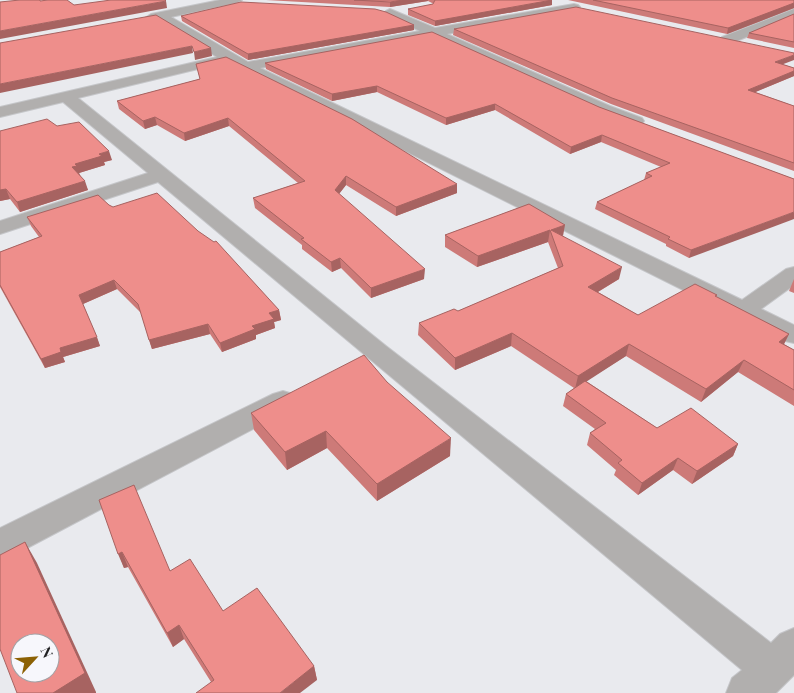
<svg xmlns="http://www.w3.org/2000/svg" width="794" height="693" viewBox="0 0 794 693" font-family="'Playfair Display',serif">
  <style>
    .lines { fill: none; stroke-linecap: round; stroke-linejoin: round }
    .minor-casing { stroke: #c5c6c9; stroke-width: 2 }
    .minor { fill: #b1afae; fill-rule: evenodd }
    .wall { fill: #cd7a78 }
    .shaded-wall { fill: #a76361 }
    .building { fill: #ee8e8b; stroke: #a76361; fill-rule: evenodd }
  </style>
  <rect width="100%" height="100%" fill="#e9eaee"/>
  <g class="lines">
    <defs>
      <g id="minor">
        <path d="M220 0H242L236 3 171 17 248 62 420 31 386 15 384 13 386 11 390 9 435 28 574 4 578 5 580 7 578 9 574 10 447 34 610 106 642 118 644 121 642 124H630L598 112 432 36 260 68 742 300 786 269 794 267V285L761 309 794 325V343L785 341 227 62 78 98 386 346 771 643 780 634 794 628V675L776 693H726L732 678 742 670 158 182 0 234V221L148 173 63 102 0 117V107L217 57 158 20 151 22 145 18 151 14Z"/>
        <path d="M794 9V17L732 43 727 44 721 40 722 37Z"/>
        <path d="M283 391 293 394 297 401 293 408 12 556 0 560V528L273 394Z"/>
      </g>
    </defs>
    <use href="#minor" class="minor-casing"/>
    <use href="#minor" class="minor"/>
  </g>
  <g class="wall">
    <path d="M266 0H552V5L435 26 408 15V9L434 4 428 1 390 7Z"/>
    <path d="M568 0H794V8L727 34Z"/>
    <path d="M794 14V48L747 38 749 33Z"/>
    <path d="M181 16 414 25V30L248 60 182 21Z"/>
    <path d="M454 29 782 64 794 68V76L755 92 794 106V171L611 104 453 35Z"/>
    <path d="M265 63 599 107 794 179 689 258 666 246V244L595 209 597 202 644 180 646 173 661 167 601 142 570 154 495 110 446 125 377 92 332 101 266 69Z"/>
    <path d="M196 64 457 193 396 216 346 185 339 194 424 279 371 298 341 268 332 272 302 249V245L255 208 253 198 298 183 229 126 185 141 157 125 145 129 119 109 117 101 200 79Z"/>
    <path d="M57 126 112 160 104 162 105 165 79 173 88 190 20 212 10 199 0 201V131Z"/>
    <path d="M529 204 563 236 619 279 598 292 638 315 717 295 716 297 789 334 784 344 794 350V406L738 372 701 402 626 356 586 381 657 428 738 444 733 456 692 484 673 470 638 495 614 475 616 470 587 445 590 433 595 429 563 406 566 394 574 388 511 346 455 370 418 335 419 323 458 311 558 268 548 242 477 267 445 247V235Z"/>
    <path d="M109 205 279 310 281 320 274 322 275 328 256 335V339L222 352 210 334 152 349 141 313 117 289 83 304 100 346 63 357 65 362 45 368 0 287V252L39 237 31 226 27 217Z"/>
    <path d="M794 279V293L789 291Z"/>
    <path d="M251 413 450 456 377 501 327 448 287 470 254 430Z"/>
    <path d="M99 500 170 571 223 611 314 666 317 680 211 682 184 639 173 647 128 567 124 568Z"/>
  </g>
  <g class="shaded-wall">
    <path d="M403 0H428V1L390 7V2Z"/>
    <path d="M552 0V5L435 26V21Z"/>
    <path d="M166 1 167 8 0 39V31Z"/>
    <path d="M794 3V8L727 34 728 28Z"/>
    <path d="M414 25V30L248 60V54Z"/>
    <path d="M192 46 193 53 0 93V84Z"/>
    <path d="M211 48 212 56 195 60 194 52Z"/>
    <path d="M794 55V60L773 68 775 62Z"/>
    <path d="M794 71V76L746 96 748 90Z"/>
    <path d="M377 86V92L332 101V94Z"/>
    <path d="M495 104V110L446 125V118Z"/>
    <path d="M155 117 157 125 145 129 143 121Z"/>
    <path d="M228 118 229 126 185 141 184 133Z"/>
    <path d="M602 135 601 142 570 154 571 147Z"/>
    <path d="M109 151 112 160 104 162 105 165 79 173 80 176 72 167 75 164 99 154Z"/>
    <path d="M346 176V185L335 199V190Z"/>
    <path d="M85 181 88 190 20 212 17 202Z"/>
    <path d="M457 184V193L396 216V207Z"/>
    <path d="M6 189 10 199 0 201V190Z"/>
    <path d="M794 212V219L689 258 691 250Z"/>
    <path d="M565 225 563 236 551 230Z"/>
    <path d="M550 230 548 242 477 267 478 256Z"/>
    <path d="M340 258 341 268 332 272 331 262Z"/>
    <path d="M622 267 619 279 586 299 588 287Z"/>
    <path d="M425 269 424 279 371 298V288Z"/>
    <path d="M114 280 117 289 83 304 79 295Z"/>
    <path d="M279 310 281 320 274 322 275 328 256 335V339L222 352 220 343 252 326 269 313Z"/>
    <path d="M208 324 210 334 152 349 149 340Z"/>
    <path d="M512 333 511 346 455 370V358Z"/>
    <path d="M789 334 783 346 779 342Z"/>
    <path d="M97 337 100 346 63 357 65 362 45 368 41 359 60 348Z"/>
    <path d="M629 344 626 356 575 389 578 376Z"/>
    <path d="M744 360 738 372 701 402 706 389Z"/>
    <path d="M326 431 327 448 287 470 285 452Z"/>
    <path d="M451 438 450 456 377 501V484Z"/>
    <path d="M738 444 733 456 692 484 697 471Z"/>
    <path d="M678 458 673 470 638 495 642 483Z"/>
    <path d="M25 542 37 563 96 692V693H53Z"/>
    <path d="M122 552 128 567 124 568 118 554Z"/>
    <path d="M179 625 184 639 173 647 167 633Z"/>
    <path d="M314 666 317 680 300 693H280Z"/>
  </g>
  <g class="building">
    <path d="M20 0H40V1L48 0H67L74 5 111 0H165L166 1 0 31V2Z"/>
    <path d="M354 0H403L390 2Z"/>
    <path d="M435 0H552L435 21 408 9 433 4Z"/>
    <path d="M593 0H794V3L728 28Z"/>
    <path d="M241 2 375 9 386 12 414 25 248 54 181 16Z"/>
    <path d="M576 7 794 53V55L775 62 794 68V71L748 90 794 106V163L612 98 454 29Z"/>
    <path d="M794 14V42L749 33Z"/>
    <path d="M156 15 211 48 194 52 192 46 0 84V43Z"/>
    <path d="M432 32 599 107 794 179V212L691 250 668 239 670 237 597 202 652 176 646 173 670 163 602 135 571 147 495 104 446 118 377 86 332 94 265 63Z"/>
    <path d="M226 57 352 119 457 184 396 207 346 176 335 190 425 269 371 288 340 258 331 262 301 239 304 238 253 198 305 181 228 118 184 133 155 117 143 121 117 101 200 79 196 64Z"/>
    <path d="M47 119 57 126 79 122 109 151 99 154 102 156 75 164 77 166 72 167 85 181 17 202 6 189 0 190V131Z"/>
    <path d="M157 193 198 231 214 242 216 241 279 310 269 313 274 319 252 326 255 329 220 343 208 324 149 340 138 304 114 280 79 295 97 337 60 348 61 352 41 359 0 285V252L42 236 27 217 98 195 109 205 113 207Z"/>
    <path d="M529 204 565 225 551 230 622 267 588 287 638 315 695 284 717 295 715 296 789 334 779 342 794 350V390L744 360 706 389 629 344 578 376 512 333 455 358 419 323 454 309 458 311 563 266 550 230 478 256 445 235Z"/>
    <path d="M364 355 387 382 451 438 377 484 326 431 285 452 251 413Z"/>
    <path d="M585 381 657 428 691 408 738 444 697 471 678 458 642 483 618 463 622 460 590 433 606 423 566 394Z"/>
    <path d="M134 485 170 571 190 559 223 611 257 588 314 666 280 693H196L214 680 179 625 167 633 122 552 118 554 99 500Z"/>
    <path d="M25 542 85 673 53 693H17L0 649V555ZM20 643H50V673H20Z"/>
  </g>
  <g transform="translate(35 658) rotate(64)"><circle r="24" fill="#f7f7fc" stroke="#a1a1a5"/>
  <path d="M0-4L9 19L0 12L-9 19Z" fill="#8c6104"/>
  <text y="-8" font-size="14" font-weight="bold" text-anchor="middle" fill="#212123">N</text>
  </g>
</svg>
